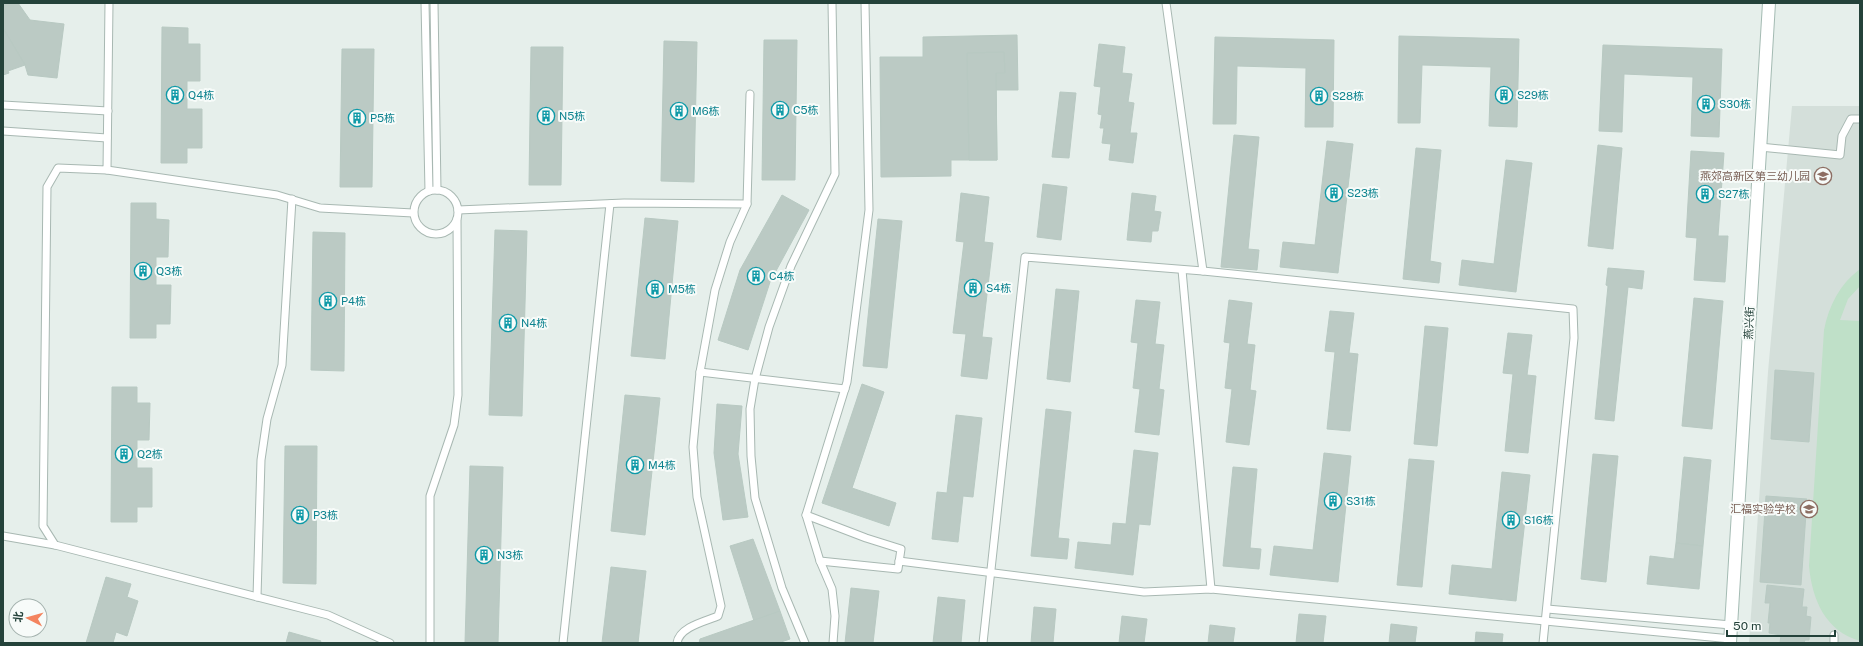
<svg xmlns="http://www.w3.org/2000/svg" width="1863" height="646" viewBox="0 0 1863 646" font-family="'Public Sans','Noto Sans SC',sans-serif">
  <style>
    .built { fill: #d4dfda }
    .garden { fill: #bfe0c8 }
    .building { fill: #bbcac4; stroke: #b8c9c2 }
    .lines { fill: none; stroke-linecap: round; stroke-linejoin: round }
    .lane-casing { stroke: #a8b8b2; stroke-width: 9 }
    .secondary-casing { stroke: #a4bbb3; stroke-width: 14 }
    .lane { stroke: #fff; stroke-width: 7 }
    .secondary { stroke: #fff; stroke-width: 12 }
    .labels { text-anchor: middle; stroke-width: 4; stroke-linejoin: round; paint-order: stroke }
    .culture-label { font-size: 11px; fill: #0d838f; stroke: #f7fbf9; text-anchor: start }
    .education-label { font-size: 11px; fill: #785e54; stroke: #f7fbf9; text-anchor: end }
    .street-label { font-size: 11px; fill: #24423a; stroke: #f7fbf9 }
  </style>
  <rect width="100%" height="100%" fill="#e6efeb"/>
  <path class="built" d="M1792 106H1860V643H1749L1768 372Z"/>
  <path class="garden" d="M1860 269V286L1848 299 1840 320 1860 321V641C1825 631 1812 599 1809 566L1824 330C1829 305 1840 284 1860 269Z"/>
  <g class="building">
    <path d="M3 3H18L30 20 64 24 57 78 28 75 25 65 3 28Z"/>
    <path d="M162 27 188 28V44H200V81H187V109H202V148H187V163H161Z"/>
    <path d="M3 28 25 65 8 71 9 73 3 75Z"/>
    <path d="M1017 35 1018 90H996L997 160H951V176L881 177 880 57H923V37Z"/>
    <path d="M1399 36 1519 39 1517 127 1489 126 1491 67 1422 65 1420 123H1398Z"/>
    <path d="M1215 37 1334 40 1333 127H1305L1306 68 1237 66 1236 124H1213Z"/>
    <path d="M764 40H797L795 180H762Z"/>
    <path d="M664 41 697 42 694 182 661 181Z"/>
    <path d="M1099 44 1125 47 1122 73 1132 74 1128 102 1134 103 1130 133H1137L1133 163 1109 160 1111 144 1102 143 1104 128H1100L1102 115 1098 114 1101 87 1094 86Z"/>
    <path d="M1603 45 1722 49 1719 137 1691 136 1693 77 1624 74 1622 132 1599 131Z"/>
    <path d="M531 47H563L561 185H529Z"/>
    <path d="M342 49H374L372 187H340Z"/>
    <path d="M1004 52 1005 73H996L997 160H969L967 53Z"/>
    <path d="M1060 92 1076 93 1069 158 1052 157Z"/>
    <path d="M1234 135 1259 137 1248 249 1259 250 1257 270 1221 267Z"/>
    <path d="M1327 141 1353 144 1338 273 1280 267 1283 242 1315 245Z"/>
    <path d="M1598 145 1622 148 1613 249 1588 246Z"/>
    <path d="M1416 148 1441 150 1430 261 1441 263 1439 283 1403 279Z"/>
    <path d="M1691 151 1724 153 1718 236H1728L1725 282 1694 280 1697 238 1686 237Z"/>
    <path d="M1506 160 1532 163 1516 292 1459 285 1462 260 1494 264Z"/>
    <path d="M1043 184 1067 187 1061 240 1037 237Z"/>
    <path d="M961 193 989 197 984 242 993 243 982 337 992 338 987 379 961 376 966 334 953 333 964 242 956 241Z"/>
    <path d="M1132 193 1156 196 1154 211 1161 212 1158 231H1152L1151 242 1127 240Z"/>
    <path d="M782 195 809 210 770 282 748 350 718 340 740 270Z"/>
    <path d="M131 203H156V219L169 220 168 257H156V285H171L170 324H156V338H130Z"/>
    <path d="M645 218 678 221 665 359 631 356Z"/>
    <path d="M878 219 902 221 887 368 863 366Z"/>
    <path d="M495 230 527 231 522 416 489 415Z"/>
    <path d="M313 232 345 233 344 371 311 370Z"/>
    <path d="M1608 268 1644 271 1642 289 1628 287 1614 421 1595 419 1608 286 1606 285Z"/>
    <path d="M1056 289 1079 291 1070 382 1047 379Z"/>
    <path d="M1694 298 1723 301 1712 429 1682 426Z"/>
    <path d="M1136 300 1160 302 1155 344 1164 345 1159 389 1164 390 1159 435 1135 432 1140 389 1133 388 1138 343 1131 342Z"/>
    <path d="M1229 300 1252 303 1247 344 1255 345 1250 390 1256 391 1249 445 1226 442 1232 389 1225 388 1230 343 1224 342Z"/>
    <path d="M1330 311 1354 313 1349 353 1358 354 1350 431 1327 429 1335 352 1325 351Z"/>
    <path d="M1425 326 1448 328 1437 446 1414 444Z"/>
    <path d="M1508 333 1532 335 1527 375 1536 376 1528 453 1505 451 1513 374 1503 373Z"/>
    <path d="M1775 370 1814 373 1809 442 1771 439Z"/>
    <path d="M862 384 884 392 852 488 896 503 889 526 822 503Z"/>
    <path d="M112 387H137V403H150L149 440H137V468H152V507H137V522H111Z"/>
    <path d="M625 395 660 398 645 535 611 531Z"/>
    <path d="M717 404 742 406 738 454 748 517 723 520 714 453Z"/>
    <path d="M1046 409 1071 412 1058 538 1069 539 1067 559 1031 556Z"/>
    <path d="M956 415 982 418 973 497 963 496 958 542 932 539 937 492 947 493Z"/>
    <path d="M285 446H317L316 584 283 583Z"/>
    <path d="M1134 450 1158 453 1150 525 1139 524 1133 575 1075 568 1078 542 1111 545 1113 523 1126 524Z"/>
    <path d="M1324 453 1351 456 1338 582 1270 575 1274 546 1313 550Z"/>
    <path d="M1593 454 1618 456 1606 582 1581 579Z"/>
    <path d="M1684 457 1711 460 1703 546 1676 543Z"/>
    <path d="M1409 459 1434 461 1422 587 1397 585Z"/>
    <path d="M470 466 503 467 498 643H465Z"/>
    <path d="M1233 467 1257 469 1250 548 1261 549 1259 569 1223 566Z"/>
    <path d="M1502 472 1530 475 1516 601 1449 594 1452 565 1492 569Z"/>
    <path d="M1766 496 1807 499 1801 585 1760 582Z"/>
    <path d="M753 539 780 611 754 621 730 546Z"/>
    <path d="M1676 543 1703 546 1699 589 1647 584 1650 556 1674 559Z"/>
    <path d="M611 567 646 571 638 643H602Z"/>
    <path d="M106 577 131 584 127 597 138 601 127 636 116 632 113 643H86Z"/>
    <path d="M1767 585 1804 589 1802 607H1807L1806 616 1811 617 1809 640H1805L1804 643H1780L1781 635 1769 633 1770 623H1768L1770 603H1765Z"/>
    <path d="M851 588 879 591 873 643H845Z"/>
    <path d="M938 597 965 600 961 643H933Z"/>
    <path d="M1034 607 1056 609 1053 643H1031Z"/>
    <path d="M780 611 790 639 778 643H699L700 639Z"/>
    <path d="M1299 614 1326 616 1323 643H1296Z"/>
    <path d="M1122 616 1147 619 1144 643H1119Z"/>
    <path d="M1391 624 1417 627 1415 643H1389Z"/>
    <path d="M1210 625 1235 628 1233 643H1208Z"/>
    <path d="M289 632 321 641 320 643H286Z"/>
    <path d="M1476 632 1503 634 1502 643H1475Z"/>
  </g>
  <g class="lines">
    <defs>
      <g id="lane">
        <path d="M109 3 107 170 58 168 47 187 43 526 55 545 328 615 390 643"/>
        <path d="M425 3 429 191"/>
        <path d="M434 3 437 190"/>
        <path d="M1166 3 1203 271"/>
        <path d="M3 105 108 111"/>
        <path d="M3 131 107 138"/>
        <path d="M1760 147 1840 155 1842 136 1851 119H1860"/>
        <path d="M107 170 277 195 320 208 413 213"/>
        <circle cx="436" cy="212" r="22"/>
        <path d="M458 210 624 203 747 204"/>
        <path d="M1182 270 1211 589"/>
        <path d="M700 372 845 389"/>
        <path d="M806 515 866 538 901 549 898 569 820 561"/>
        <path d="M3 536 55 545"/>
        <path d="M899 561 1144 592 1211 589 1731 639"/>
        <path d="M257 597 261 460 267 419 282 365 292 199"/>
        <path d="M1547 609 1731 625"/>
        <path d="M430 643V496L454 425 458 395 457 219"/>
        <path d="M563 643 610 204"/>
        <path d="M677 643C679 627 706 621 718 616L721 606 697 497 693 447 700 372 715 290 730 242 747 204 750 94"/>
        <path d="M805 643 782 588 755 498 751 456 750 409 755 379 769 327 791 266 835 174 832 3"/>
        <path d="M833 643 835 616 832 589 820 561 806 515 847 382 869 210 865 3"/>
        <path d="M983 643 1025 257 1203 271 1573 309 1574 338 1543 643"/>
        <path d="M1834 643V635"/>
      </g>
      <path id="secondary" d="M1730 643 1769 3"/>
    </defs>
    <use href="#lane" class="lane-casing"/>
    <use href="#secondary" class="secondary-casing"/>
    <use href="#lane" class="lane"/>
    <use href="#secondary" class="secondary"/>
  </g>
  <defs>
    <symbol id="building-ring" viewBox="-11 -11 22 22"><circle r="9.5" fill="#f7fbf9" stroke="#0f9aa8" stroke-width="1.5"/><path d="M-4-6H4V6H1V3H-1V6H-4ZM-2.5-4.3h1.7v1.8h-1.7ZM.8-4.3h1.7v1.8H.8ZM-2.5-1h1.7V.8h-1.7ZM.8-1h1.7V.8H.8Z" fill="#0f9aa8"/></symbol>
    <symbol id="school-ring" viewBox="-11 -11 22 22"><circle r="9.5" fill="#f7fbf9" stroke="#8d6e63" stroke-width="1.5"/><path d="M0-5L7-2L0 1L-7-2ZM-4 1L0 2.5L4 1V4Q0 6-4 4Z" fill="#8d6e63"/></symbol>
  </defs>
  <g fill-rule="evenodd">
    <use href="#building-ring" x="165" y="85" width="20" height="20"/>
    <use href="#building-ring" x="1494" y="85" width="20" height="20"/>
    <use href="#building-ring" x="1309" y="86" width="20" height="20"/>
    <use href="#building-ring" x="1696" y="94" width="20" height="20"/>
    <use href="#building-ring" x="770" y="100" width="20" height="20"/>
    <use href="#building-ring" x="669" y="101" width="20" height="20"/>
    <use href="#building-ring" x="536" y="106" width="20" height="20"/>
    <use href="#building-ring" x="347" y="108" width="20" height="20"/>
    <use href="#school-ring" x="1813" y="166" width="20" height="20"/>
    <use href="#building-ring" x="1324" y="183" width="20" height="20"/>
    <use href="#building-ring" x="1695" y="184" width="20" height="20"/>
    <use href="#building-ring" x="133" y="261" width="20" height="20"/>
    <use href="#building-ring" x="746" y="266" width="20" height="20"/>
    <use href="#building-ring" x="963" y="278" width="20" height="20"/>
    <use href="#building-ring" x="645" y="279" width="20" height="20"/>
    <use href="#building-ring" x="318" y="291" width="20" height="20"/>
    <use href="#building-ring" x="498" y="313" width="20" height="20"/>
    <use href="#building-ring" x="114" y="444" width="20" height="20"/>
    <use href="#building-ring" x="625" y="455" width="20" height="20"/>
    <use href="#building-ring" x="1323" y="491" width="20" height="20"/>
    <use href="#school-ring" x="1799" y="499" width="20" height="20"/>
    <use href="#building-ring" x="290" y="505" width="20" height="20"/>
    <use href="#building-ring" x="1501" y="510" width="20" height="20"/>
    <use href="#building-ring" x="474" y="545" width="20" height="20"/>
  </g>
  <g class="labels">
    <g class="culture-label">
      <text x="188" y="99">Q4栋</text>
      <text x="1517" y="99">S29栋</text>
      <text x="1332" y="100">S28栋</text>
      <text x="1719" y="108">S30栋</text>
      <text x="793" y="114">C5栋</text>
      <text x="692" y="115">M6栋</text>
      <text x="559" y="120">N5栋</text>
      <text x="370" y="122">P5栋</text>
      <text x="1347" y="197">S23栋</text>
      <text x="1718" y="198">S27栋</text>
      <text x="156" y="275">Q3栋</text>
      <text x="769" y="280">C4栋</text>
      <text x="986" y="292">S4栋</text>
      <text x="668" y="293">M5栋</text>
      <text x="341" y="305">P4栋</text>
      <text x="521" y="327">N4栋</text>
      <text x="137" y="458">Q2栋</text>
      <text x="648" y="469">M4栋</text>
      <text x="1346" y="505">S31栋</text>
      <text x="313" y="519">P3栋</text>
      <text x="1524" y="524">S16栋</text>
      <text x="497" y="559">N3栋</text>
    </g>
    <g class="education-label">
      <text x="1810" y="180">燕郊高新区第三幼儿园</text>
      <text x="1796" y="513">汇福实验学校</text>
    </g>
    <g class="street-label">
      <text transform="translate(1749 323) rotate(-87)" y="4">燕兴街</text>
    </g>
  </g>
  <rect width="1863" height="646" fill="none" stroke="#24423a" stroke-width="8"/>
  <g transform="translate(28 618) rotate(276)"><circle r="19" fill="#f7fbf9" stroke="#a3b1ad"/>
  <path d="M0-3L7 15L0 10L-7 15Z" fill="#f4845f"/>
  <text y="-6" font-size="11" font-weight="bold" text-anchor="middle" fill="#24423a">北</text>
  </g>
  <path d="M1727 630v6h108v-6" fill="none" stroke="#24423a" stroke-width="2"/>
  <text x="1733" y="630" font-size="12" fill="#24423a" stroke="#f7fbf9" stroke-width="3" paint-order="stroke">50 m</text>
</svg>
